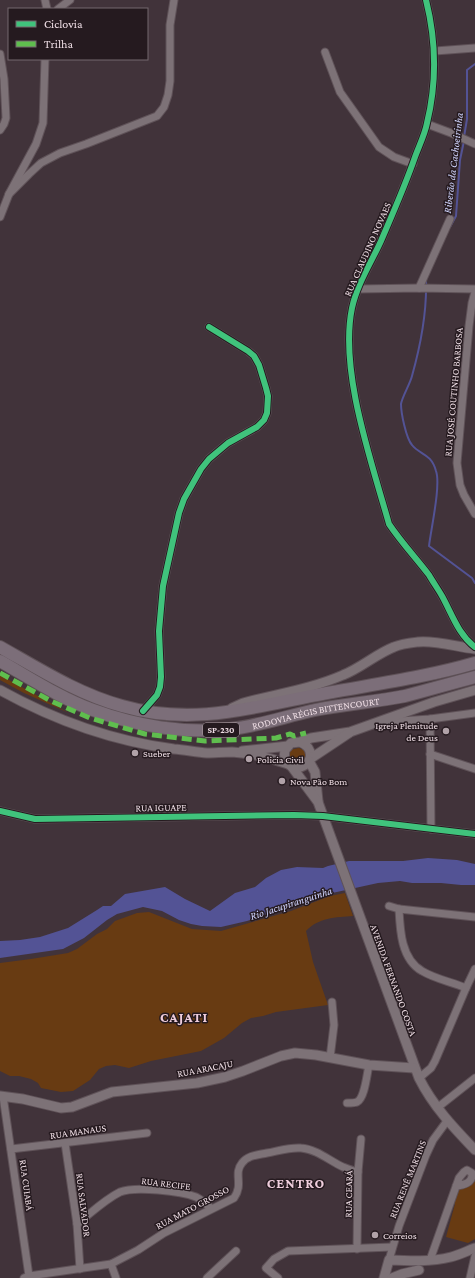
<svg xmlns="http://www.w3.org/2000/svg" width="475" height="1278" viewBox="0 0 475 1278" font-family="'Crimson Pro',serif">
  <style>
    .green { fill: #683b12 }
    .water { fill: #535395 }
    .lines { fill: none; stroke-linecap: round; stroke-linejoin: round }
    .stream { stroke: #535395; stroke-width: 2 }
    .street-casing { stroke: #5f5258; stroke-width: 9 }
    .secondary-casing { stroke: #5f5258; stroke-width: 11 }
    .highway-casing { stroke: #5f5258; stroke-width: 14 }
    .street { stroke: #7d7277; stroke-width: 7 }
    .secondary { stroke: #7d7277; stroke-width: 9 }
    .highway { stroke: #7c6e79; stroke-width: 12 }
    .quiet { stroke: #5fbe4e; stroke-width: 5; stroke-dasharray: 10 5; stroke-linecap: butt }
    .cycleway-casing { stroke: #251a1f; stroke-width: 8 }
    .cycleway { stroke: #40c37c; stroke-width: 6 }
    .poi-dot { fill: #b1a2a8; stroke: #251a1f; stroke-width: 1.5 }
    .labels { text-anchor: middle; stroke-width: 3; stroke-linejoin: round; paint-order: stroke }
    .shield { fill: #251a1f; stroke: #b2a2a9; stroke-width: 1 }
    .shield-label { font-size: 9px; font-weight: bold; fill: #eedde4 }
    .street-label { font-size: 10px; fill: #eedde4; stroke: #251a1f }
    .poi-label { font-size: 10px; fill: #eedde4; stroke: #251a1f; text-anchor: start }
    .water-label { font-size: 11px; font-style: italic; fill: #cfd3fc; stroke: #251a1f }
    .district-label { font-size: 14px; font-weight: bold; letter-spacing: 1px; fill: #f0cedd; stroke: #251a1f }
  </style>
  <rect width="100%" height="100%" fill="#41333a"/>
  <g class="green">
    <path d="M0 675 69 713 24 693 0 680Z"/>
    <path d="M299 748 306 751 309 758 298 764 288 758 289 750Z"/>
    <path d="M345 893 353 916C336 917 318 918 306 931L313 962 328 1005 276 1012 263 1016 251 1018 242 1023 224 1038 201 1051 151 1061 129 1068 115 1065 106 1066 99 1069 90 1080 73 1091 61 1092 41 1088 38 1083 31 1079 19 1076H10L0 1071V963L31 959 68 953 77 949 97 934 107 929 115 921 137 913 149 912 192 929 221 931 291 911 330 896Z"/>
    <path d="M475 1180V1239L468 1243 446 1237 455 1204H452L458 1188 473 1183Z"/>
  </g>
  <path class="water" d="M428 858 457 860 475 864V885H461L441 883H412L400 881 378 883 323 895 247 921 221 927 202 926 191 924 179 920 162 911 143 907 117 914 107 920 84 938 63 949 0 958V941L20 940 40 937 68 928 97 910 103 906H111L125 894 165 887 185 899 210 911 235 893 255 887 266 878 281 870 297 867 323 868 328 866 349 861H403Z"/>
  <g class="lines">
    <g class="stream">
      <path d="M464 137 467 119V70L475 64"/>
      <path d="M450 227 456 216 460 160 464 141"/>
      <path d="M426 280C427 312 421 344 412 376 410 384 402 397 401 404 401 413 406 438 412 445 420 455 431 453 436 471 441 485 431 529 429 546L472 578 475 583"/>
    </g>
    <defs>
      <g id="street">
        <path d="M45 0 47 9"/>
        <path d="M426 0C436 40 437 82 427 123 425 134 419 146 415 157 405 186 393 213 381 241 371 263 357 284 352 308 339 371 372 463 389 524 401 542 416 558 429 575 433 582 438 589 442 596 452 614 458 634 475 647"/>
        <path d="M58 9 70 0"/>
        <path d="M435 51 475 48"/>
        <path d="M325 52 340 92 379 147 394 157 413 164"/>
        <path d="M0 54 4 79 6 118 4 124 0 130"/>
        <path d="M427 124 451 133 475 144"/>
        <path d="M9 194 29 174 41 163 60 153 86 144 157 116 164 107 168 95 170 81V25L174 0"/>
        <path d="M0 217 9 194 36 144 43 123 45 59"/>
        <path d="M419 288 450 219"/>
        <path d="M358 289 419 288 475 289"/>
        <path d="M475 292 472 303 469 326 457 463 460 485 464 495 475 514"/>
        <path d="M143 711 157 695 160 687 161 677 159 631 163 586 179 513 184 499 201 469 209 459 228 443 257 427 264 420 267 413 268 396 266 388 259 365 254 356 248 351 209 327"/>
        <path d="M430 719 431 829"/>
        <path d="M385 722 430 719 475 713"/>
        <path d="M430 754 475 769"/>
        <path d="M0 811 35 819 294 815 323 816 475 834"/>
        <path d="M389 906 399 909 475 917"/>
        <path d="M399 909C400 930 401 959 422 971 435 979 452 982 466 988"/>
        <path d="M330 1058 334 1025 332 1002"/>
        <path d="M419 1078 431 1068 435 1061 466 988 475 969"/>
        <path d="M3 1096 29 1276"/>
        <path d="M347 1103C350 1103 355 1103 357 1102 365 1098 367 1073 369 1065"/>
        <path d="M437 1108 475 1078"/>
        <path d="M65 1143 77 1224 80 1269"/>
        <path d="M11 1149 147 1133"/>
        <path d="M77 1224C91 1213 104 1200 120 1192 135 1186 181 1191 196 1197 201 1199 206 1205 211 1208"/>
        <path d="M357 1249 358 1172 361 1139"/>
        <path d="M389 1260 399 1226 426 1155 433 1140 447 1121"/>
        <path d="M430 1260 459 1178 464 1172 467 1170 472 1173C473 1183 464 1185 456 1186"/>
        <path d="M111 1264 116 1278"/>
        <path d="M24 1278 29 1276 111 1264 138 1250 164 1233 234 1198C244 1184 233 1174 242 1163 248 1155 258 1155 267 1153 278 1151 290 1147 301 1148 316 1149 330 1161 343 1167 348 1169 353 1171 358 1172"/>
        <path d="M207 1278 236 1251"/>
        <path d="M278 1278 266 1268 274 1259 288 1251 392 1247"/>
        <path d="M470 1278 475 1256"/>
      </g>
      <g id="secondary">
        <path d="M0 690C54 720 113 741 174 749 185 750 196 752 207 753 215 753 223 752 232 752 251 753 270 758 288 764"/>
        <path d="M232 708 243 703C276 694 311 689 343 675 361 668 376 654 394 647 401 644 410 643 418 642 435 640 457 647 475 649"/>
        <path d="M300 742C315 748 314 765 297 768 287 766 283 760 285 750L291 743 300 742 311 738 350 732 434 702 475 690"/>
        <path d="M242 751 288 746"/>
        <path d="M310 759 349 733"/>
        <path d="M309 761 315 772 318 801"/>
        <path d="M292 767 318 802 419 1078C433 1106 453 1127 475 1150"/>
        <path d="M0 1096 23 1099 61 1108 72 1107 112 1092 197 1083 225 1077 243 1071 281 1056 295 1053 316 1055 369 1065 414 1068"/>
        <path d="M384 1278 389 1260C410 1261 431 1262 451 1257 459 1255 467 1251 475 1248"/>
        <path d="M392 1278 402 1274 419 1270"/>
      </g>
      <g id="highway">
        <path d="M0 647C39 669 78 694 122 706 195 727 256 706 327 693 376 684 427 677 475 663"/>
        <path id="s1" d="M0 661C30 678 60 698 93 710 136 726 185 734 230 729 259 726 287 716 315 710 345 704 375 702 405 696 428 690 452 683 475 677"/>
      </g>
    </defs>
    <use href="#street" class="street-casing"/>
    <use href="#secondary" class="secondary-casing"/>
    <use href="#highway" class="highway-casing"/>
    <use href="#street" class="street"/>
    <use href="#secondary" class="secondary"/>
    <use href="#highway" class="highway"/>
    <path class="quiet" d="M0 673 51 701 90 718 145 734 205 741 276 738 290 734 294 736 306 733"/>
    <defs>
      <g id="cycleway">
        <path d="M426 0C436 40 437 82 427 123 425 134 419 146 415 157 405 186 393 213 381 241 371 263 357 284 352 308 339 371 372 463 389 524 401 542 416 558 429 575 433 582 438 589 442 596 452 614 458 634 475 647"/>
        <path d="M143 711 157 695 160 687 161 677 159 631 163 586 179 513 184 499 201 469 209 459 228 443 257 427 264 420 267 413 268 396 266 388 259 365 254 356 248 351 209 327"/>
        <path d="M0 811 35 819 294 815 323 816 475 834"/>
      </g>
    </defs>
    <use href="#cycleway" class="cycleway-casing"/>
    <use href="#cycleway" class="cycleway"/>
  </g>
  <g class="poi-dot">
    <circle cx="446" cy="731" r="4"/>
    <circle cx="135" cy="753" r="4"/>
    <circle cx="249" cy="759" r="4"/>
    <circle cx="282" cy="781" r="4"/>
    <circle cx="375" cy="1235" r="4"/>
  </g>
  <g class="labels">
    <rect class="shield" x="203" y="723" width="36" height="14" rx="3"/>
    <g class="shield-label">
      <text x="221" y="733">SP-230</text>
    </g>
    <g class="street-label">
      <text transform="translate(367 249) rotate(-66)" y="4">RUA CLAUDINO NOVAES</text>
      <text transform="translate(453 392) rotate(-85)" y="4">RUA JOSÉ COUTINHO BARBOSA</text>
      <text dy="4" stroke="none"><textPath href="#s1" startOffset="332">RODOVIA RÉGIS BITTENCOURT</textPath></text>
      <text transform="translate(161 807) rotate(-1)" y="4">RUA IGUAPE</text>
      <text transform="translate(394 980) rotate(70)" y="4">AVENIDA FERNANDO COSTA</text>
      <text transform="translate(205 1068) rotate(-11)" y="4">RUA ARACAJU</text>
      <text transform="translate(78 1131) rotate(-8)" y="4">RUA MANAUS</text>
      <text transform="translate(407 1179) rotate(-68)" y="4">RUA RENÊ MARTINS</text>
      <text transform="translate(166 1183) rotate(7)" y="4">RUA RECIFE</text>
      <text transform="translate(27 1185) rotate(82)" y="4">RUA CUIABÁ</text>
      <text transform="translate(348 1194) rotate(-89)" y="4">RUA CEARÁ</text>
      <text transform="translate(84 1205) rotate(83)" y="4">RUA SALVADOR</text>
      <text transform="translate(192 1207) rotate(-28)" y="4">RUA MATO GROSSO</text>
    </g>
    <g class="poi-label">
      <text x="438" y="729" text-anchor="end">Igreja Plenitude<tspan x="438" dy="12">de Deus</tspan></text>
      <text x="143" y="757">Sueber</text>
      <text x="257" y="763">Policia Civil</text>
      <text x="290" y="785">Nova Pão Bom</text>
      <text x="383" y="1239">Correios</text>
    </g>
    <g class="water-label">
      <text transform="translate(453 163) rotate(-83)" y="4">Riberão da Cachoeirinha</text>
      <text transform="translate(291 903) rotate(-18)" y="4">Rio Jacupiranguinha</text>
    </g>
    <g class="district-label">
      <text x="184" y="1022">CAJATI</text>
      <text x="296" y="1188">CENTRO</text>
    </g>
  </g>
  <rect x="8" y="8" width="140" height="52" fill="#251a1f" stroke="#75686e"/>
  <rect x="16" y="21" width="20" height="6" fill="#40c37c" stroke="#75686e"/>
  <text x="44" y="28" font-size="12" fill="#eedde4">Ciclovia</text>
  <rect x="16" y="41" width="20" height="6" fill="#5fbe4e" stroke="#75686e"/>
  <text x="44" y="48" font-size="12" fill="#eedde4">Trilha</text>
</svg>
